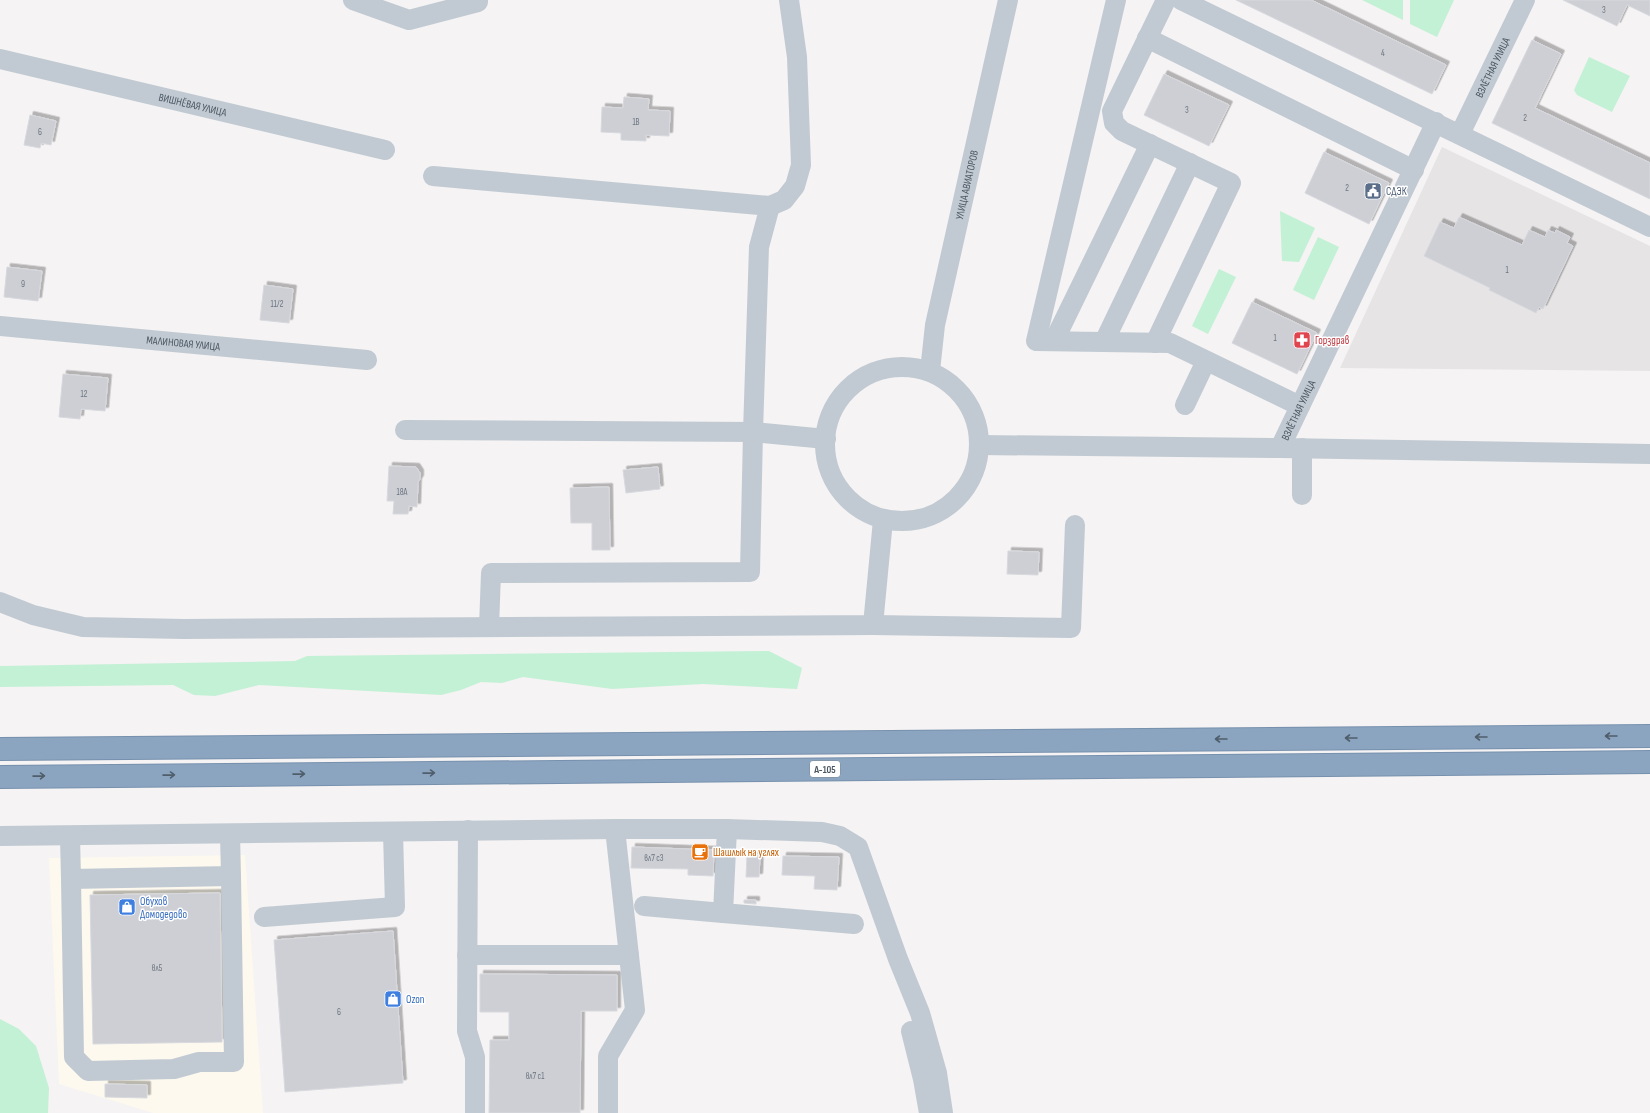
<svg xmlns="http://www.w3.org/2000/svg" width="1650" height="1113" viewBox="0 0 1650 1113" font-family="'Sofia Sans Condensed',sans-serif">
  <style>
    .commercial { fill: #fdf9ef }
    .education { fill: #e6e4e5 }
    .green { fill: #c3f1d5 }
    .building { fill: #cdcfd5; stroke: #d7d9de; filter: url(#shadow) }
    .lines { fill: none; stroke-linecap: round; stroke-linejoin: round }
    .highway-casing { stroke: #7690ad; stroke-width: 24 }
    .minor { stroke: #c1cad2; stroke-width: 20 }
    .highway { stroke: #8ba5c1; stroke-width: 22 }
    .oneway { stroke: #505e6b }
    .labels { text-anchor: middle; stroke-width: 3; stroke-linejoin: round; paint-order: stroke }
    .number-label { font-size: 9px; fill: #6b747e }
    .shield { fill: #fff; stroke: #808990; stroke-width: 1 }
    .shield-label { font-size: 10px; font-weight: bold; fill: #4a5661 }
    .street-label { font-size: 11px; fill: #4a5661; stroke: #fff }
    .service-label { font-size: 11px; fill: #4e5e75; stroke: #fff; text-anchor: start }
    .health-label { font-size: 11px; fill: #be3a42; stroke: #fff; text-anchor: start }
    .food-label { font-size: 11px; fill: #c56008; stroke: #fff; text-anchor: start }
    .shop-label { font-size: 11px; fill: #366cbe; stroke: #fff; text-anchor: start }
  </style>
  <defs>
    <filter id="shadow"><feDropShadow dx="3.5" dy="-3.5" stdDeviation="0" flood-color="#0004"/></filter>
  </defs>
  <rect width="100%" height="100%" fill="#f5f3f3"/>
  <path class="commercial" d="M245 855 263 1113H153L59 1084 49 858Z"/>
  <path class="education" d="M1442 147 1650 246V371L1340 368Z"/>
  <g class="green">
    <path d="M1362 0H1403V20Z"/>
    <path d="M1410 0H1454L1437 37 1410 24Z"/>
    <path d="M1589 57 1630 76 1612 112 1577 95 1574 90Z"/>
    <path d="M1280 211 1315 228 1299 262 1282 261Z"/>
    <path d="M1318 237 1339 247 1314 300 1293 290Z"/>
    <path d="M1219 269 1236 277 1208 334 1192 326Z"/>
    <path d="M769 651 802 668 797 689 703 684 612 689 523 677 502 683 481 682 461 690 441 695 259 685 215 696 194 695 173 685 0 687V666L295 661 307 656Z"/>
    <path d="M0 1019 19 1029 36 1046 49 1088 48 1113H0Z"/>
  </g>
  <g class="building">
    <path d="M1236 0H1311L1446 65 1432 94Z"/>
    <path d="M1563 0H1650V16L1627 5 1617 26Z"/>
    <path d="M1532 40 1561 54 1535 108 1650 163V199L1492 123Z"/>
    <path d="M1164 74 1229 105 1209 146 1144 115Z"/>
    <path d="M624 97 649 99 648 110 670 111 669 136 646 135V141L621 140V133L601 132 602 107 623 108Z"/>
    <path d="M30 115 56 121 51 145 41 143 40 148 24 145Z"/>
    <path d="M1324 152 1389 183 1369 224 1305 193Z"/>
    <path d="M1459 217 1522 245 1529 230 1545 237 1548 230 1555 233 1556 230 1570 237 1567 243 1573 246 1543 309 1539 307 1536 313 1489 290 1490 288 1424 256 1440 222 1454 228Z"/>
    <path d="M7 267 42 271 38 301 4 297Z"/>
    <path d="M264 285 293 289 289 323 260 320Z"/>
    <path d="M1252 302 1317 333 1297 374 1232 343Z"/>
    <path d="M63 374 108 378 105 411 81 409 80 419 59 417Z"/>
    <path d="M389 466 416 467 420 473V479L418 482 417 507 409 506 408 514H393L394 501H387Z"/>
    <path d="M658 467 660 489 626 493 623 470Z"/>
    <path d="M609 487 610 550H592V523H571L570 488Z"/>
    <path d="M1008 551 1039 552 1038 575 1007 574Z"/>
    <path d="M632 847 714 850 713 876 688 875V869L631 868Z"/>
    <path d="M747 855H760L759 877H746Z"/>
    <path d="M783 856 839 857 837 890 814 889 815 876 782 875Z"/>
    <path d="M220 893 222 1042 93 1044 90 895Z"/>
    <path d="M744 900H756V904L744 903Z"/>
    <path d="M393 931 403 1083 285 1092 274 940Z"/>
    <path d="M480 974 617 975V1011H581L580 1113H489L490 1040H509V1012H480Z"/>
    <path d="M105 1084 147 1085V1098L105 1097Z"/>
  </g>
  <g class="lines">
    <defs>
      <g id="highway">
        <path d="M0 749 1650 736"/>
        <path d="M0 777 1650 762"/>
      </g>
    </defs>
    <use href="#highway" class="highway-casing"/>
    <g class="minor">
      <path d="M353 0 409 20 478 2V0"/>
      <path d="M1116 0 1036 341 1170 343 1300 406"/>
      <path d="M1181 0 1650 227"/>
      <path d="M1147 38 1414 170"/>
      <path id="s1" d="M0 59 385 150"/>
      <path id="s2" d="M1460 134 1525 0"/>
      <path d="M433 176 770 206 759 247 753 432 750 572 491 573 489 627"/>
      <path d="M770 206 784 200 795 186 801 165 797 57 789 0"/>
      <path id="s3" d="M0 326 367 360"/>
      <path d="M1054 341 1150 144"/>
      <path d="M1104 342 1190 163"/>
      <path d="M1155 343 1231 183 1122 131 1114 123 1112 111 1166 0"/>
      <circle cx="902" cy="444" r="77"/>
      <path id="s4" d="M930 371 935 325 1008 0"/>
      <path d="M1185 405 1206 361"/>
      <path d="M405 430 753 432 826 439"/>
      <path id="s5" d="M980 445 1280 448 1436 122"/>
      <path d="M1280 448 1650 454"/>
      <path d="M1302 495V448"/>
      <path d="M0 602 33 615 83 627 184 629 873 625 883 520"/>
      <path d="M873 625 1071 628 1075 525"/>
      <path d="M727 829 723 913 854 924"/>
      <path d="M468 830 467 1031 475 1057V1113"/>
      <path d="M0 836 615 829H727L822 832 840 836 858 847 898 959 920 1013 937 1073 943 1113"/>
      <path d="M70 836 71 879 231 876 230 834"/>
      <path d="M71 879 74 1057 88 1071 174 1069 199 1062H234L231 876"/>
      <path d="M644 906 723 913"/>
      <path d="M264 917 395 907 393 832"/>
      <path d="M467 955H629"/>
      <path d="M911 1031 923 1079 929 1113"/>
      <path d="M608 1113V1056L635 1010 615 829"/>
    </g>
    <use href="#highway" class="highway"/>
  </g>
  <defs><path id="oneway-shaft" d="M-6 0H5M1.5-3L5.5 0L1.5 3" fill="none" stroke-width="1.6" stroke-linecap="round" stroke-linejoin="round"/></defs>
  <g class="oneway">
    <use href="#oneway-shaft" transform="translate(1611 736) rotate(180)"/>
    <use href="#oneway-shaft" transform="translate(1481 737) rotate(180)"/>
    <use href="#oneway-shaft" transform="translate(1351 738) rotate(180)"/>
    <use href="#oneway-shaft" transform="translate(1221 739) rotate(180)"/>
    <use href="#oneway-shaft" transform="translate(429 773) rotate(-1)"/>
    <use href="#oneway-shaft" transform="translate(299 774) rotate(-1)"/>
    <use href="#oneway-shaft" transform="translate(169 775) rotate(-1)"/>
    <use href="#oneway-shaft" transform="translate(39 776) rotate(-1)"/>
  </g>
  <defs>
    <symbol id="civic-square" viewBox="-11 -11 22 22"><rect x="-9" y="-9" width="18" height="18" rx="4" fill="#5c6f8a" stroke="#fff"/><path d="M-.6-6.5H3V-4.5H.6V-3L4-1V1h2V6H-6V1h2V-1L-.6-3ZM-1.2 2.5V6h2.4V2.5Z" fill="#fff"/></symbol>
    <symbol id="pharmacy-square" viewBox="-11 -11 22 22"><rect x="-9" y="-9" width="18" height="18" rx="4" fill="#e0444e" stroke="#fff"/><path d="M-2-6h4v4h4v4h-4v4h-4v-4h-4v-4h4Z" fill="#fff"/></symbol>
    <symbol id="cafe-square" viewBox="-11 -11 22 22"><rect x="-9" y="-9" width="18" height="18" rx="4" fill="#e8710a" stroke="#fff"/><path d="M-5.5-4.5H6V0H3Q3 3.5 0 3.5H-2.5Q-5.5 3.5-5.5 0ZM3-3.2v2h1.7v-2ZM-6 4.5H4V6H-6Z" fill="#fff"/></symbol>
    <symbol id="shop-square" viewBox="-11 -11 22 22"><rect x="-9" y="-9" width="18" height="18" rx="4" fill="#3f7fe0" stroke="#fff"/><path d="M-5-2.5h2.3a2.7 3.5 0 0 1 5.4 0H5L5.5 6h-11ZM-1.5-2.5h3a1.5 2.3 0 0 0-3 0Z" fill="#fff"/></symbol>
  </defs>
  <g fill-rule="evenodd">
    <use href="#civic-square" x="1363" y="181" width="20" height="20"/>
    <use href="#pharmacy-square" x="1292" y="330" width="20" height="20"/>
    <use href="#cafe-square" x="690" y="842" width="20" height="20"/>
    <use href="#shop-square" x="117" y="897" width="20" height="20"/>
    <use href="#shop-square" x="383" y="989" width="20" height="20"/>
  </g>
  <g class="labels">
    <g class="number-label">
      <text x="1604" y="13">3</text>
      <text x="1383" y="56">4</text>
      <text x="1187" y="113">3</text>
      <text x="1525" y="121">2</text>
      <text x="636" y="125">1В</text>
      <text x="40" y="135">6</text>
      <text x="1347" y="191">2</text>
      <text x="1507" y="273">1</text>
      <text x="23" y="287">9</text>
      <text x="277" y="307">11/2</text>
      <text x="1275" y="341">1</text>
      <text x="84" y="397">12</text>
      <text x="402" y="495">18А</text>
      <text x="654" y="861">вл7 с3</text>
      <text x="157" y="971">вл5</text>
      <text x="339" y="1015">6</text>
      <text x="535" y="1079">вл7 с1</text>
    </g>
    <rect class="shield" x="810" y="761" width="30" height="16" rx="3"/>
    <g class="shield-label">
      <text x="825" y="773">А-105</text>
    </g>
    <g class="street-label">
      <text dy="4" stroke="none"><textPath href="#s2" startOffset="74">ВЗЛЁТНАЯ УЛИЦА</textPath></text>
      <text dy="4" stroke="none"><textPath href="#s1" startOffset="198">ВИШНЁВАЯ УЛИЦА</textPath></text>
      <text dy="4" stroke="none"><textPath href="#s4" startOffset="190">УЛИЦА АВИАТОРОВ</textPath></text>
      <text dy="4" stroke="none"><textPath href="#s3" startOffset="184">МАЛИНОВАЯ УЛИЦА</textPath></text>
      <text dy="4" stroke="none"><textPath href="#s5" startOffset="342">ВЗЛЁТНАЯ УЛИЦА</textPath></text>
    </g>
    <g class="service-label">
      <text x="1386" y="195">СДЭК</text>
    </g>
    <g class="health-label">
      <text x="1315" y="344">Горздрав</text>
    </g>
    <g class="food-label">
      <text x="713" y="856">Шашлык на углях</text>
    </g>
    <g class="shop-label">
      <text x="140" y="905">Обухов<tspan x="140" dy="13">Домодедово</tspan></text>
      <text x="406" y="1003">Ozon</text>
    </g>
  </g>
</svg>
